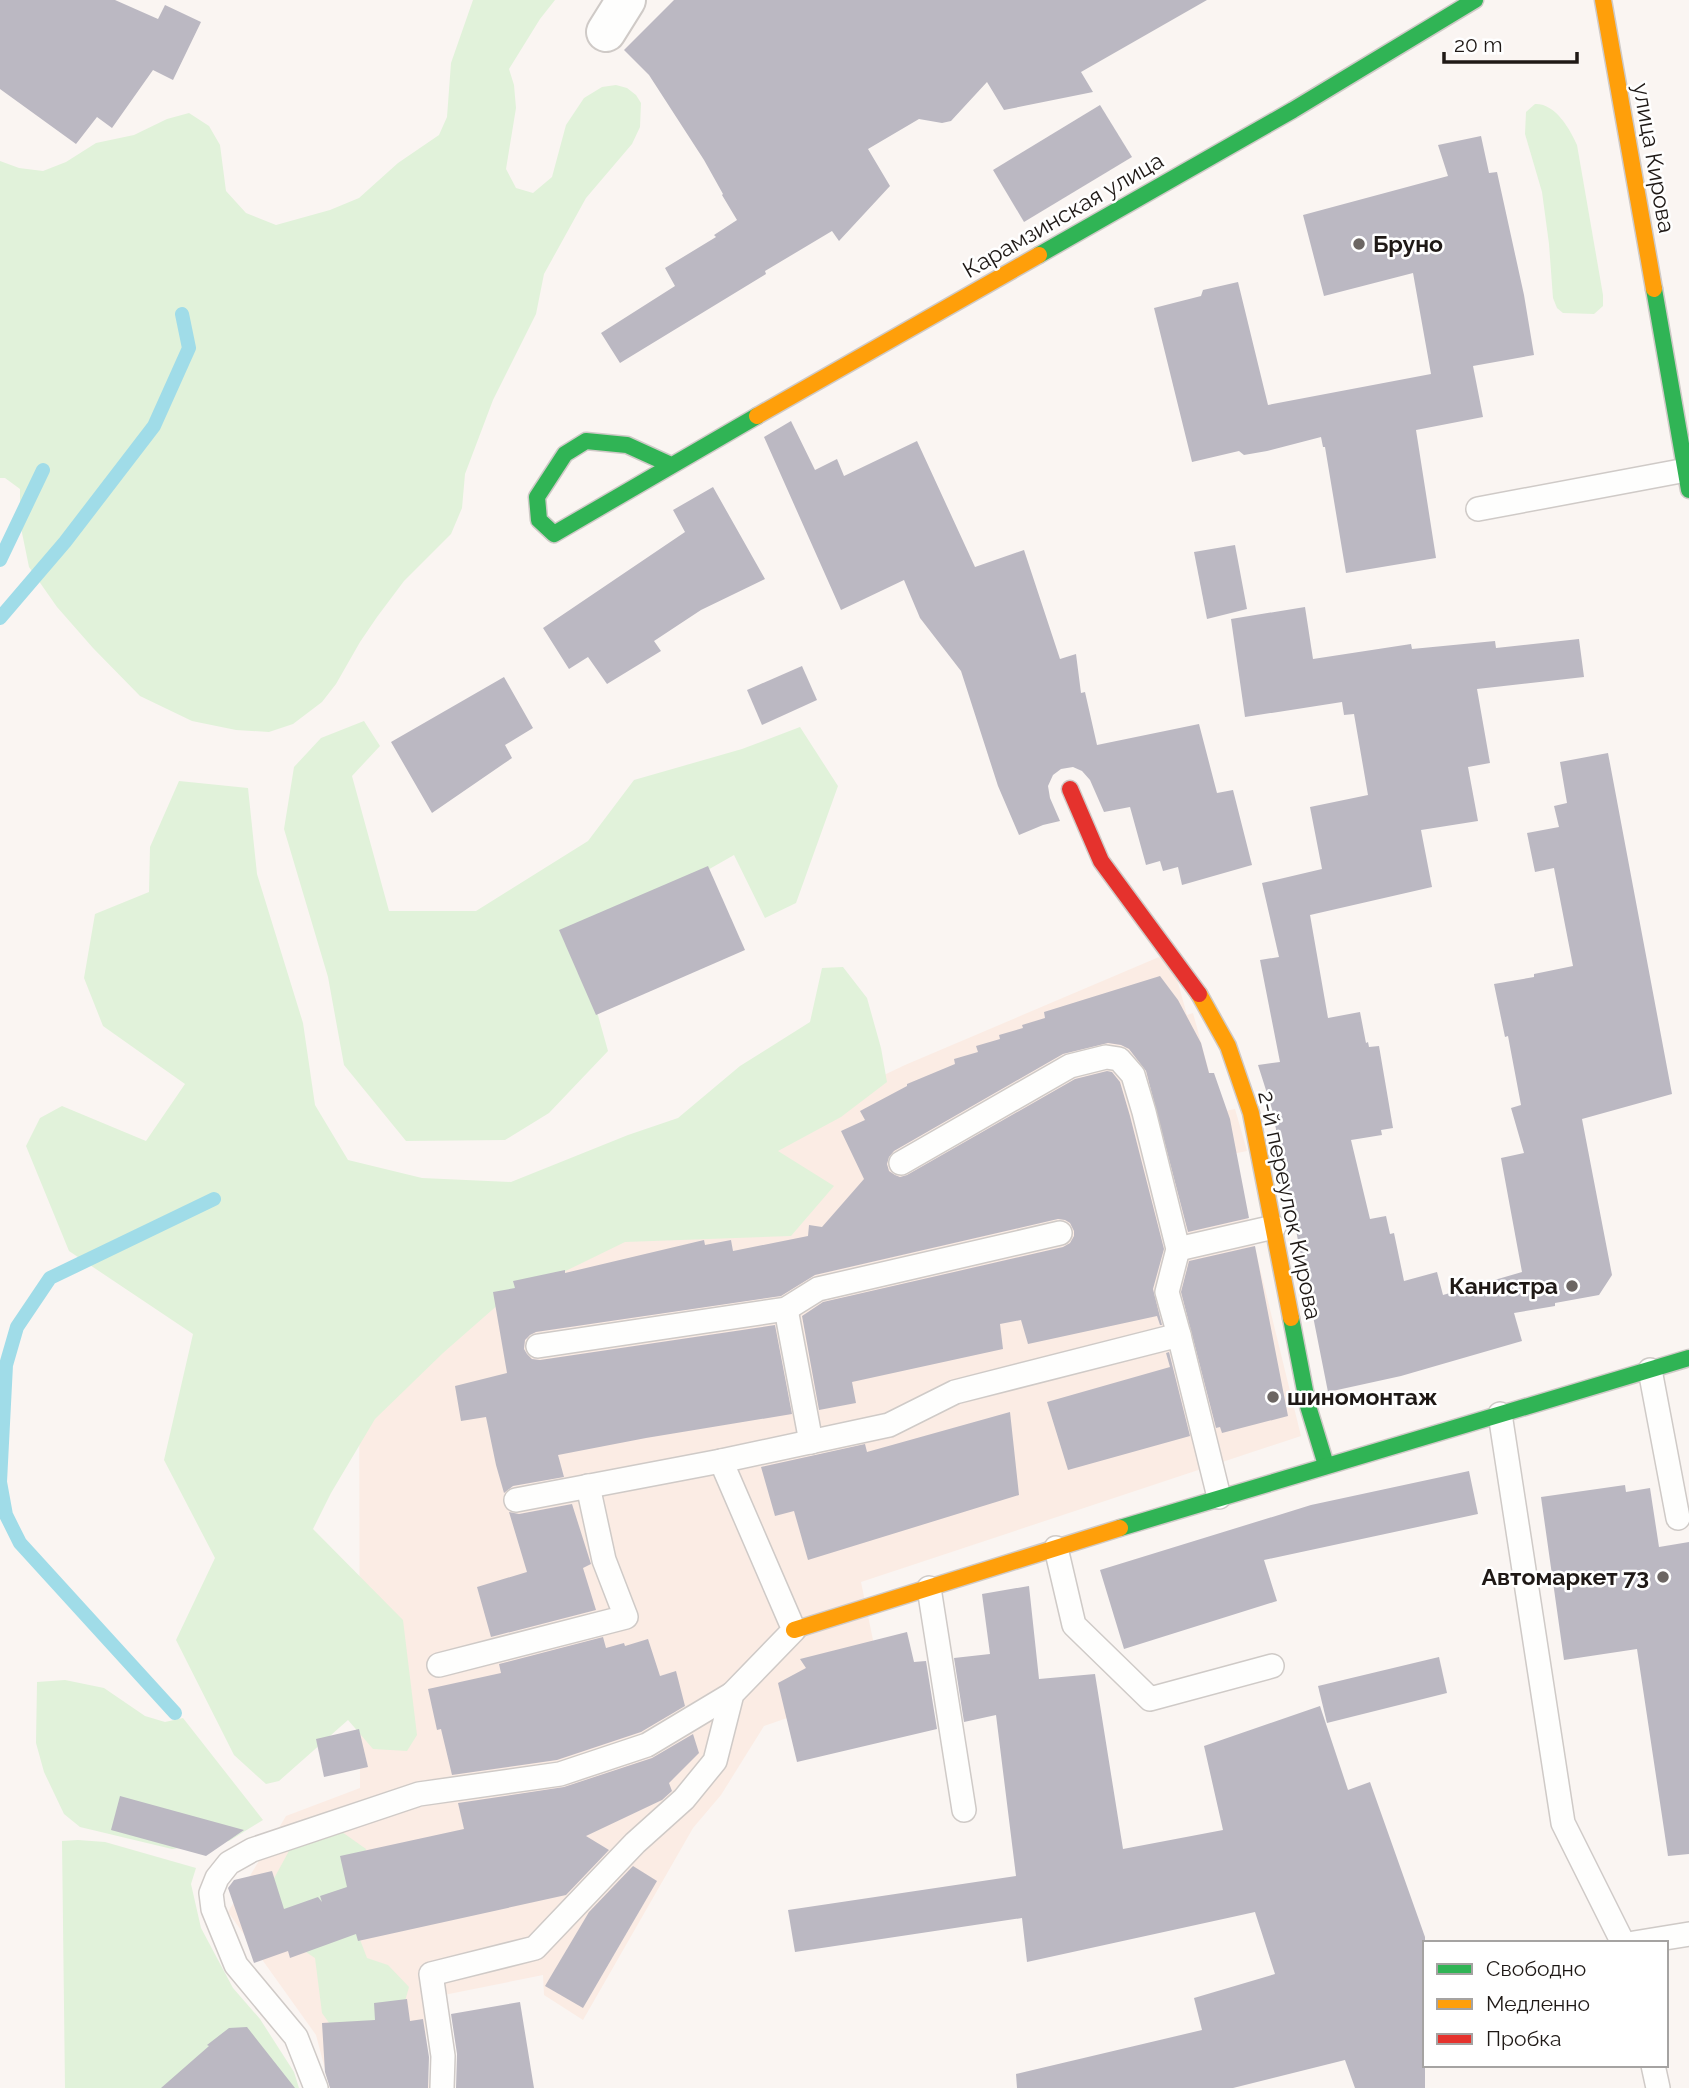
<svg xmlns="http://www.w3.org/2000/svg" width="1689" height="2088" viewBox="0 0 1689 2088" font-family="Raleway,sans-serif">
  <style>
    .built { fill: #fbece4 }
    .green { fill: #e1f2da }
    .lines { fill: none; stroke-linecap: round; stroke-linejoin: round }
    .stream { stroke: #a0dce8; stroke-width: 14 }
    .building { fill: #bbb8c2 }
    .lane-casing { stroke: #cfcac7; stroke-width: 26 }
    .street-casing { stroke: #cfcac7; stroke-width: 42 }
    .fast-casing { stroke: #cfcac7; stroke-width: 19 }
    .slow-casing { stroke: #cfcac7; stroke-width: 19 }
    .jam-casing { stroke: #cfcac7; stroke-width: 19 }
    .lane { stroke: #fefefd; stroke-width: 23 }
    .street { stroke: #fefefd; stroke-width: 38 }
    .fast { stroke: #30b455; stroke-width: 16 }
    .slow { stroke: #ff9f0a; stroke-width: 16 }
    .jam { stroke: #e5322d; stroke-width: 16 }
    .poi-dot { fill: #6c6663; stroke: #fff; stroke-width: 2.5 }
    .labels { text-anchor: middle; stroke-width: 5; stroke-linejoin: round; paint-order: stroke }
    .street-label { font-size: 23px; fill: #1f1916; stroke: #fff }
    .poi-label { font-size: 23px; font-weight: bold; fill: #1f1916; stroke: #fff; text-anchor: start }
  </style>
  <rect width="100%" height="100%" fill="#faf5f2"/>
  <path class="built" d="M1159 957 1175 972 1187 1015 1193 1013 1220 1112 1235 1109 1247 1151 1232 1154 1301 1436 861 1582 879 1669 816 1708 764 1726 721 1795 693 1828 583 2020 544 1995 543 1975 424 1999 429 2088H330L316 2035 228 1912 286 1816 360 1788 359 1326 905 1065Z"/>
  <g class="green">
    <path d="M473 0H555L540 19 509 69 514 85 516 108 506 169 516 188 533 193 552 177 566 125 584 98 602 87 616 85 627 88 636 95 641 103 640 127 632 144 586 198 544 274 536 314 493 400 465 474 462 508 451 534 404 581 377 617 360 642 336 684 322 702 293 724 269 732 236 730 192 721 140 696 93 648 57 607 29 567 20 523V489L5 478H0V161L19 168 43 171 66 162 96 143 134 135 167 119 189 113 209 126 220 145 226 191 246 213 276 225 330 210 359 198 398 163 439 135 447 117 451 63Z"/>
    <path d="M1535 104C1555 103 1570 129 1577 145L1603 295V306L1594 314 1563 313 1557 308 1553 298 1549 244 1542 192 1525 134 1526 112Z"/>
    <path d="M364 721 380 746 352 776 389 911H476L588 841 634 780 742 749 800 727 838 786 796 903 765 918 734 855 578 944 608 1051 549 1113 505 1140 406 1141 344 1065 328 977 284 829 294 767 321 738Z"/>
    <path d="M179 781 248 788 257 874 303 1023 315 1105 348 1160 422 1178 511 1182 628 1135 678 1118 740 1066 810 1022 822 968 843 967 867 998 881 1048 887 1082 841 1117 778 1151 834 1186 791 1236 625 1242 500 1303 443 1353 375 1419 331 1493 313 1529 403 1620 417 1735 407 1751 373 1749 348 1720 279 1781 266 1784 234 1755 176 1640 215 1558 164 1460 193 1334 69 1251 26 1146 40 1118 62 1106 146 1141 185 1084 103 1026 84 978 95 914 149 892 150 847Z"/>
    <path d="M65 1680 104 1688 145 1716 165 1722 183 1718 263 1820 229 1841 172 1849 80 1827 64 1814 44 1772 36 1743 37 1682Z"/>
    <path d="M342 1832 366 1849 351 1916 367 1958 388 1965 409 1987 393 2044 345 2045 322 2013 315 1958 279 1934 271 1884 290 1849Z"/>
    <path d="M78 1840 105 1842 196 1868 191 1884 201 1928 233 1988 260 2019 294 2072 299 2088H65L62 1841Z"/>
  </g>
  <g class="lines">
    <g class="stream">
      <path d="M0 560 43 470"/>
      <path d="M0 618 65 542 154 426 189 348 182 314"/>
      <path d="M175 1713 20 1543 6 1515 0 1482 6 1365 17 1327 50 1278 214 1199"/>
    </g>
  </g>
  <g class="building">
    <path d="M0 0H115L158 19 165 5 201 22 173 80 153 70 112 128 97 117 76 144 0 89Z"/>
    <path d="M674 0H1207L1081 72 1093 92 1004 110 987 82 951 121 942 123 919 119 868 149 890 186 839 241 832 231 765 271 766 274 620 363 601 333 675 286 665 268 716 237 714 235 737 220 722 195 723 194 704 160 649 75 624 50Z"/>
    <path d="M1100 105 1132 157 1024 222 993 170Z"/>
    <path d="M1481 136 1489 173 1497 172 1524 295 1534 355 1473 366 1483 417 1416 430 1436 558 1346 573 1325 447H1323L1321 437 1267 451 1244 455 1239 451 1192 462 1154 308 1201 296 1203 290 1238 282 1268 405 1431 374 1413 273 1324 296 1303 215 1448 176 1438 145Z"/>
    <path d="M791 421 815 470 837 459 844 476 917 441 975 567 1024 550 1060 659 1076 654 1081 693 1085 692 1097 745 1199 724 1217 793 1233 790 1252 865 1182 885 1178 867 1163 871 1160 861 1146 865 1130 807 1104 812 1090 780 1082 771 1073 767 1061 769 1053 775 1048 786 1050 798 1060 821 1043 825 1019 835 998 786 961 671 920 618 904 580 841 610 764 437Z"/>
    <path d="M713 487 765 579 701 610 654 641 661 651 607 684 588 657 569 669 543 628 685 532 673 510Z"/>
    <path d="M1235 545 1247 609 1207 619 1194 552Z"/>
    <path d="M1305 607 1313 659 1411 644 1412 649 1495 641 1496 648 1579 639 1584 677 1477 689 1490 763 1468 767 1478 821 1421 830 1432 887 1310 915 1328 1018 1360 1012 1366 1043 1368 1042 1369 1047 1379 1046 1393 1128 1381 1130 1382 1135 1351 1140 1370 1219 1386 1216 1390 1234 1394 1233 1404 1281 1437 1272 1443 1295 1522 1272 1501 1158 1524 1153 1511 1108 1521 1105 1508 1036 1505 1037 1494 984 1534 977V974L1573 966 1554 868 1535 872 1527 833 1559 827 1554 806 1567 803 1560 762 1608 753 1672 1094 1582 1119 1612 1275 1599 1295 1555 1303V1306L1514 1313 1522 1341 1401 1376 1328 1392 1272 1109 1258 1065 1280 1062 1260 960 1279 957 1262 883 1322 869 1310 807 1368 795 1354 714 1344 715 1342 702 1245 717 1231 619Z"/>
    <path d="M802 666 817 700 762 725 747 690Z"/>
    <path d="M504 677 533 728 505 745 512 758 432 813 391 742Z"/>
    <path d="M708 866 745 950 596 1015 559 930Z"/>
    <path d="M1160 976 1178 1000 1201 1043 1209 1073H1214L1230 1119 1249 1218 1188 1232 1146 1071 1129 1049 1121 1045 1108 1043 1063 1054 894 1151 889 1157 887 1164 889 1171 895 1175 900 1177 907 1175 1075 1079 1107 1071 1112 1072 1120 1082 1130 1116 1164 1249 1153 1289 1162 1325H1160L1157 1316 1028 1344 1021 1320 1000 1324 1003 1349 852 1382 856 1403 819 1410 802 1316 823 1302 1063 1247 1070 1243 1074 1236V1231L1070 1223 1065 1220 1058 1219 815 1275 781 1296 536 1332 530 1335 525 1340 524 1349 527 1354 532 1359 540 1360 775 1325 792 1414 646 1438 558 1455 564 1477 513 1486 504 1493 496 1465 486 1417 461 1421 455 1386 507 1373 493 1292 515 1288 513 1281 565 1270V1273L704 1240 705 1245 731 1240 733 1251 808 1236 809 1225 822 1227 864 1179 841 1131 865 1120 860 1111 907 1086V1084L955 1064 954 1059 978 1052 976 1046 1000 1039 999 1035 1023 1028 1022 1025 1045 1018 1044 1012Z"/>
    <path d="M1255 1246 1288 1416 1222 1433 1220 1427 1216 1428 1181 1292 1189 1261Z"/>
    <path d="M1169 1352 1190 1436 1068 1470 1047 1402 1170 1367 1166 1353Z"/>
    <path d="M1010 1412 1019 1495 808 1560 794 1511 775 1516 761 1467 865 1444 867 1452Z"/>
    <path d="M1469 1471 1478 1514 1264 1560 1277 1601 1124 1649 1100 1570 1311 1505Z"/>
    <path d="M1625 1485 1626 1492 1650 1488 1659 1547 1689 1542V1854L1668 1856 1637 1649 1564 1660 1541 1497Z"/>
    <path d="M572 1504 591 1564 583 1568 596 1610 491 1637 477 1587 527 1572 509 1512 519 1514Z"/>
    <path d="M1029 1586 1039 1679 1095 1674 1123 1849 1223 1830 1204 1746 1320 1706 1348 1790 1370 1782 1425 1937V2088H1355L1345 2060 1233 2088H1017L1016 2074 1202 2030 1194 1998 1275 1974 1255 1912 1027 1962 1022 1918 795 1952 788 1910 1016 1876 996 1715 964 1722 954 1658 990 1654 982 1594Z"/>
    <path d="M907 1632 914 1662 926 1661 937 1729 797 1762 778 1683 806 1668 800 1659Z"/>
    <path d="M603 1637 606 1648 624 1643 625 1646 648 1639 660 1676 676 1671 685 1706 641 1732 557 1760 452 1775 441 1729 437 1730 428 1689 501 1673 499 1664Z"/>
    <path d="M1439 1657 1447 1693 1327 1723 1318 1686Z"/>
    <path d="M359 1729 368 1767 324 1777 316 1739Z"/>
    <path d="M693 1734 699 1753 669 1783 672 1791 662 1800 586 1836 609 1850 566 1895 358 1941 356 1934 290 1958 288 1951 254 1963 228 1888 234 1880 272 1871 284 1909 318 1897 322 1902 320 1896 347 1887 340 1856 464 1829 458 1803 564 1787 652 1758Z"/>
    <path d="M120 1796 244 1830 206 1856 111 1830Z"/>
    <path d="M633 1866 657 1881 583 2008 545 1986 589 1912Z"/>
    <path d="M407 1999 410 2021 423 2019 429 2057 428 2088H330L325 2072 322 2023 375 2020 374 2003Z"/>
    <path d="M520 2002 534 2088H456L457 2054 451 2014Z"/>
    <path d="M247 2027 295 2088H161L209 2046 207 2045 229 2028Z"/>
  </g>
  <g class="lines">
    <defs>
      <g id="lane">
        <path d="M1478 509 1686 470"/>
        <path d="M901 1163 1070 1066 1106 1057 1119 1059 1133 1075 1144 1112 1178 1249 1167 1292 1179 1335"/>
        <path d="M1178 1249 1274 1227"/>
        <path d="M786 1309 811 1442"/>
        <path d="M538 1346 786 1309 818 1289 1060 1233"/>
        <path d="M1650 1370 1678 1518"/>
        <path d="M1500 1414 1563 1823 1623 1943"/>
        <path d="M516 1500 721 1461 889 1425 955 1392 1179 1335 1219 1497"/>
        <path d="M1056 1548 1074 1625 1150 1699 1272 1666"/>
        <path d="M929 1588 964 1810"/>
        <path d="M439 1665 626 1617 604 1560 588 1486"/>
        <path d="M1634 1943 1689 1934"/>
        <path d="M1653 2065 1658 2088"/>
        <path d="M316 2088 296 2037 236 1965 213 1909 211 1893 217 1878 229 1863 252 1850 419 1794 560 1774 647 1745 732 1694"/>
        <path d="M442 2088 443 2056 431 1974 535 1948 635 1843 684 1799 715 1761 732 1694 794 1630 721 1461"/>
      </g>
      <path id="street" d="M606 32 626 0"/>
      <g id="fast">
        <path d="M1039 255 1293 110 1475 0"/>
        <path d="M1654 289 1689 490"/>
        <path d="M671 465 627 445 586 441 565 454 537 497 539 520 554 534 757 416"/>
        <path d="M1291 1318 1308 1406 1326 1465"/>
        <path d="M1120 1528 1689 1358"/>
      </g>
      <g id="slow">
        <path d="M1603 0 1654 289"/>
        <path d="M757 416 1039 255"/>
        <path d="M1199 994 1228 1046 1251 1113 1291 1318"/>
        <path d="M794 1630 1120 1528"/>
      </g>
      <path id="jam" d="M1070 789 1101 861 1199 994"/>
    </defs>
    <use href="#lane" class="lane-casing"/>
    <use href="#street" class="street-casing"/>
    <use href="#fast" class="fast-casing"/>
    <use href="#slow" class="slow-casing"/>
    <use href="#jam" class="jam-casing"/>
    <use href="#lane" class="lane"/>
    <use href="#street" class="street"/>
    <use href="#fast" class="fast"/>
    <use href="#slow" class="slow"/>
    <use href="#jam" class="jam"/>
  </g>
  <g class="poi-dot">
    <circle cx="1359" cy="244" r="7"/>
    <circle cx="1572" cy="1286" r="7"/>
    <circle cx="1273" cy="1397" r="7"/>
    <circle cx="1663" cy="1577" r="7"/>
  </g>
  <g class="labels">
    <g class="street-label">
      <text transform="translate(1654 158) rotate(80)" y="8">улица Кирова</text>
      <text transform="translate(1063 215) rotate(-30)" y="8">Карамзинская улица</text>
      <text transform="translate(1290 1205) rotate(78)" y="8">2-й переулок Кирова</text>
    </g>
    <g class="poi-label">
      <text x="1373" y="252">Бруно</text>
      <text x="1558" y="1294" text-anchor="end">Канистра</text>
      <text x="1287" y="1405">шиномонтаж</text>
      <text x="1649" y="1585" text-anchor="end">Автомаркет 73</text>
    </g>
  </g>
  <rect x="1423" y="1941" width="245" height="126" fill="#ffffff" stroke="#a5a3a2" stroke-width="2"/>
  <rect x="1437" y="1964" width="35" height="10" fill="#30b455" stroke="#a5a3a2" stroke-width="2"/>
  <text x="1486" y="1976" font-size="21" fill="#1f1916">Свободно</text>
  <rect x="1437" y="1999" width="35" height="10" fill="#ff9f0a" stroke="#a5a3a2" stroke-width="2"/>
  <text x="1486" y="2011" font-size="21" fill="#1f1916">Медленно</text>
  <rect x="1437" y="2034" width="35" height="10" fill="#e5322d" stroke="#a5a3a2" stroke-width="2"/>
  <text x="1486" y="2046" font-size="21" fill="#1f1916">Пробка</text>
  <path d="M1444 52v10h133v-10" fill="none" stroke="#1f1916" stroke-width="3.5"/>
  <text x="1454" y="52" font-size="21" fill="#1f1916" stroke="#ffffff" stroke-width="5" paint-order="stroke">20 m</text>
</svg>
